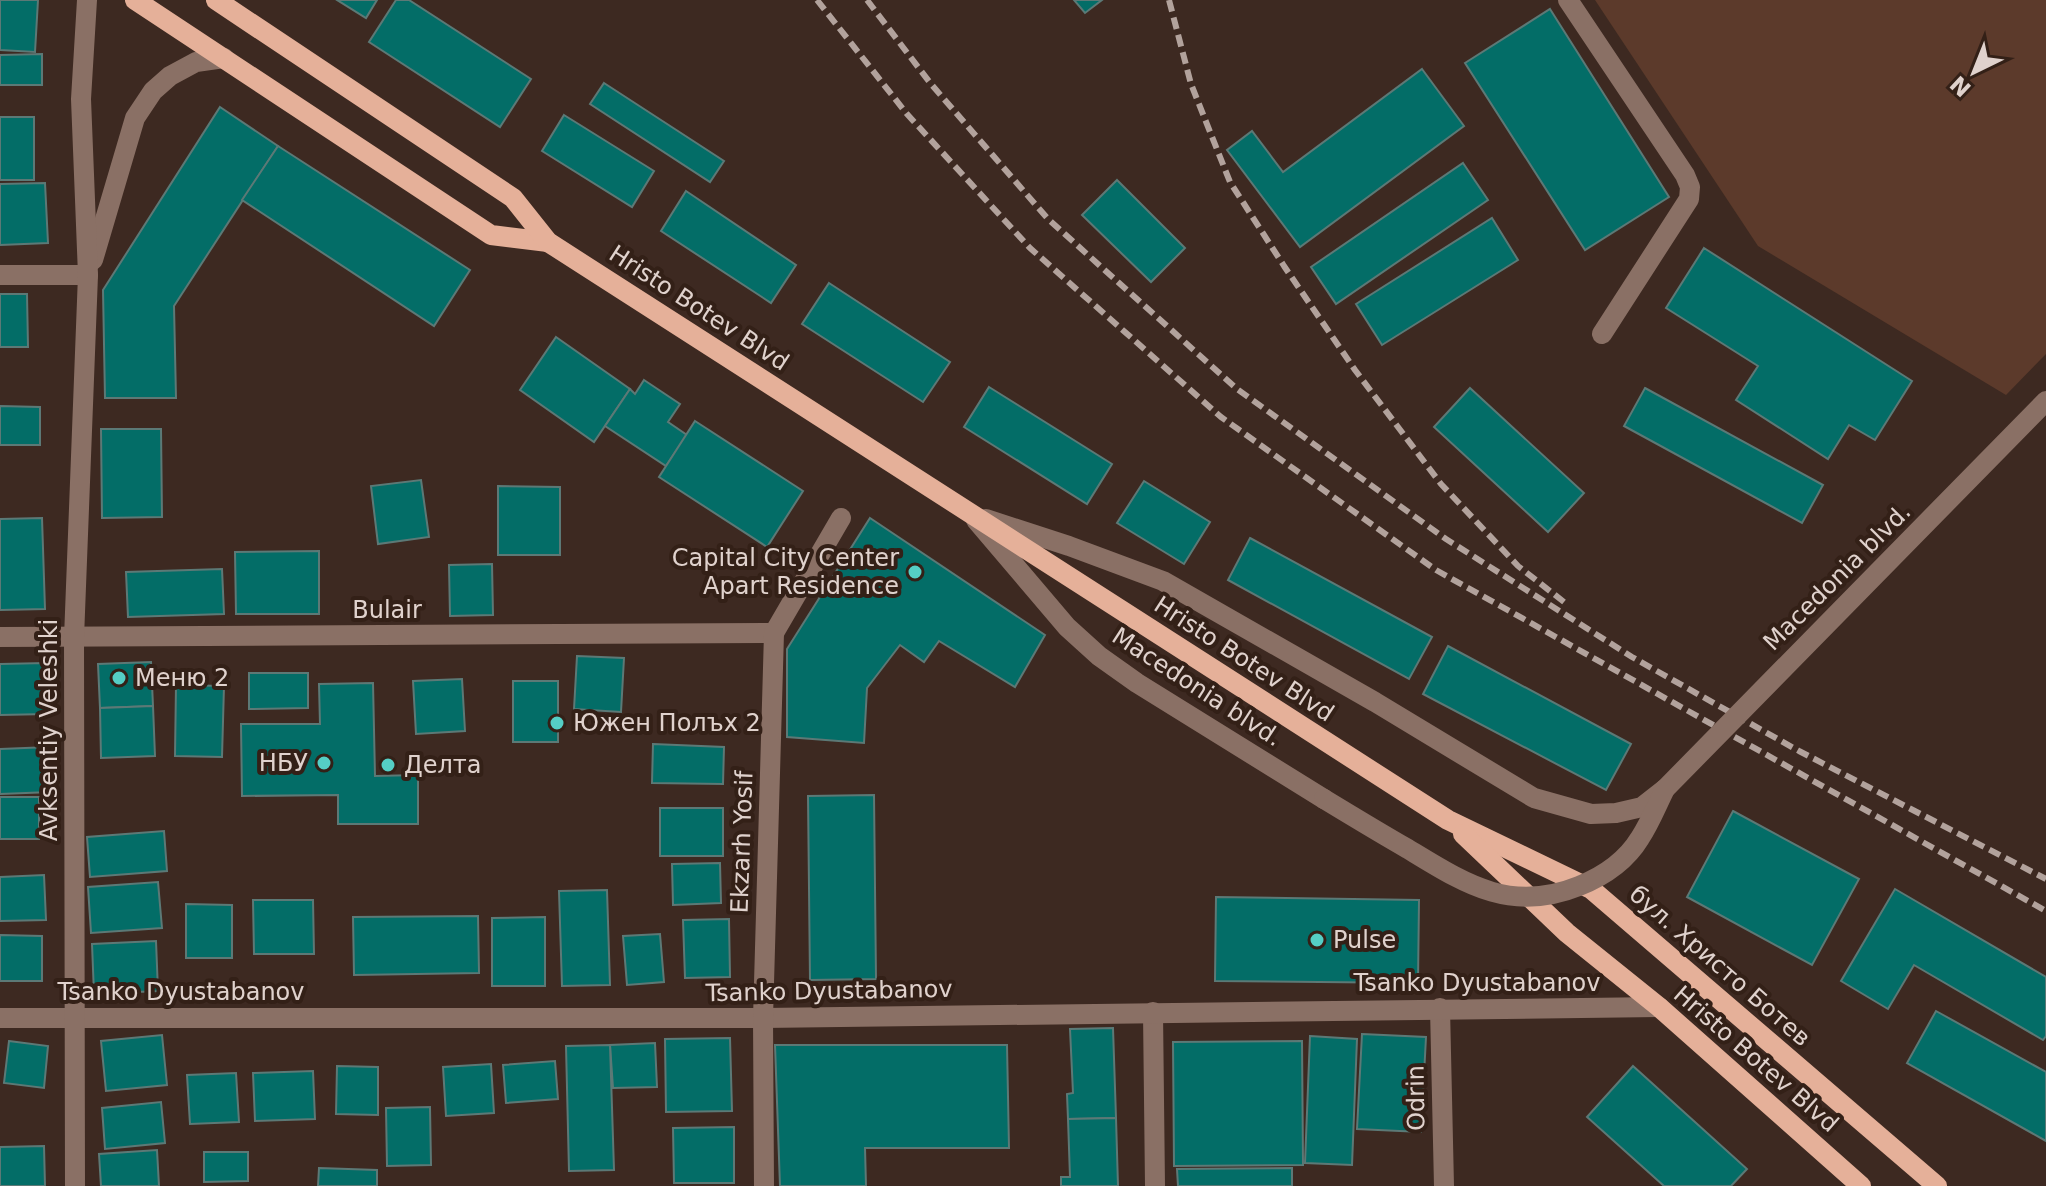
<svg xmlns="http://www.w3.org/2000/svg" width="2046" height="1186" viewBox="0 0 2046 1186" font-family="'DejaVu Sans',sans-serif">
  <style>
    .green { fill: #5c3a2b }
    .building { fill: #036d67; stroke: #5c7976; stroke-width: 2 }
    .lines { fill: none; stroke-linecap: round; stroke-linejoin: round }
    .minor { stroke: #8a7065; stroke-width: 20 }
    .major { stroke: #e5b099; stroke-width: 20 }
    .rail { stroke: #b2a29c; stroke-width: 6; stroke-dasharray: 12 6; stroke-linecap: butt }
    .minor-bridge { stroke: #8a7065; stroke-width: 20 }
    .poi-dot { fill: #55cec5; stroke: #332017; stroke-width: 3 }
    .labels { text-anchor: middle; stroke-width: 8; stroke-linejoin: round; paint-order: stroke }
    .street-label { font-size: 24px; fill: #e0d2cd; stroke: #332017 }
    .poi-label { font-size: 24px; fill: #e0d2cd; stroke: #332017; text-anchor: start }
  </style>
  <rect width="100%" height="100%" fill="#3d2921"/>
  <path class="green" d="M1595 0H2046V354L2006 395 1758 246Z"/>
  <g class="building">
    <path d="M0 0H38L35 52 0 50Z"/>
    <path d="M337 0H377L366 18Z"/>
    <path d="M396 0H409L531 79 500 127 369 42Z"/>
    <path d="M1074 0H1102L1085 13Z"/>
    <path d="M1550 9 1669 197 1585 250 1465 63Z"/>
    <path d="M42 54V85H0V55Z"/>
    <path d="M1422 69 1464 126 1300 247 1227 150 1252 131 1283 172Z"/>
    <path d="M604 83 724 161 710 182 590 104Z"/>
    <path d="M220 107 278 146 174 306 176 398H105L103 290Z"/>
    <path d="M564 115 654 171 632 207 542 151Z"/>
    <rect x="0" y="117" width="34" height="63"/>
    <path d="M278 146 470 270 434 326 242 200Z"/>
    <path d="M1463 163 1488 200 1336 304 1311 267Z"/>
    <path d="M1117 180 1185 248 1151 282 1082 215Z"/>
    <path d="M45 183 48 243 0 245V184Z"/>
    <path d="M686 191 796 265 771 303 661 231Z"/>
    <path d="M1492 218 1518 260 1382 345 1356 304Z"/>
    <path d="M1704 248 1912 381 1875 440 1849 425 1828 459 1736 400 1758 366 1666 308Z"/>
    <path d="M829 283 950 362 923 402 802 324Z"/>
    <path d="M0 294H27L28 347H0Z"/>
    <path d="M556 337 630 389 594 442 520 390Z"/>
    <path d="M644 380 680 404 668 422 687 435 666 466 605 426 630 389 635 394Z"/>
    <path d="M989 387 1112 464 1087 504 964 427Z"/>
    <path d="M1470 388 1584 493 1548 532 1434 427Z"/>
    <path d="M1645 388 1823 485 1802 523 1624 426Z"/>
    <path d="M0 406 40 407V445H0Z"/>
    <path d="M695 421 803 491 767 547 659 477Z"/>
    <path d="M101 429H161L162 517 102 518Z"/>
    <path d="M421 480 429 537 378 544 371 486Z"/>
    <path d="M1144 481 1210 522 1184 564 1117 523Z"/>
    <path d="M498 486 560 487V555H498Z"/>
    <path d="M42 518 45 609 0 610V519Z"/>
    <path d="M870 518 1045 635 1015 687 939 641 924 662 900 645 867 688 864 743 787 737V649Z"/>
    <path d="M1250 538 1432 637 1409 679 1228 580Z"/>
    <path d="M319 551V614H236L235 552Z"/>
    <path d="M492 564 493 615 450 616 449 565Z"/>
    <path d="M222 569 224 614 128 617 126 572Z"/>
    <path d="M1448 646 1631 744 1606 790 1423 694Z"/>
    <path d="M577 656 624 658 621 712 574 709Z"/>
    <path d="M151 662 153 706 100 708 98 664Z"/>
    <path d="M46 663 47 714 0 715V664Z"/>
    <path d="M249 673H308V708L249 709Z"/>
    <path d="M462 679 465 731 416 734 413 681Z"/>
    <rect x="513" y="681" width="45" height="61"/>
    <path d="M373 683 375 776 418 775V824H338V795L242 796 241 724H320L319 684Z"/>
    <path d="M176 685 224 686 222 757 175 756Z"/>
    <path d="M153 706 155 756 101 758 100 708Z"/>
    <path d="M653 744 724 747 723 784 652 783Z"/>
    <path d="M49 747 51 792 0 794V749Z"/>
    <path d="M874 795 876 979 810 980 808 796Z"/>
    <rect x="0" y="797" width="39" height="42"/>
    <rect x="660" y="808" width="63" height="48"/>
    <path d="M1733 811 1859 879 1812 965 1687 897Z"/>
    <path d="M164 831 167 871 90 877 87 837Z"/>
    <path d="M720 863 721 903 673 905 672 864Z"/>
    <path d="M44 875 46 920 0 921V877Z"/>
    <path d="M158 882 162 928 91 933 88 887Z"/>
    <path d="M1895 889 2046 977V1036L2043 1040 1914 965 1888 1009 1841 981Z"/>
    <path d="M607 890 610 985 562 986 559 891Z"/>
    <path d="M1216 897 1419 900 1418 983 1215 981Z"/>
    <path d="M253 900H313L314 954H254Z"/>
    <path d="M186 904 232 905V958H186Z"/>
    <path d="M478 916 479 973 354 975 353 917Z"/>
    <path d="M545 917V986H492V918Z"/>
    <path d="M729 919 730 977 685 978 683 920Z"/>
    <path d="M660 934 664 982 627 985 623 936Z"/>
    <path d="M0 935 42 936V981H0Z"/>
    <path d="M156 941 158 991 94 994 92 944Z"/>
    <path d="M1936 1011 2046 1072V1141L1907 1063Z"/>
    <path d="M1113 1028 1116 1118 1068 1119 1067 1094 1073 1093 1070 1029Z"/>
    <path d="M1362 1034 1426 1037 1421 1132 1357 1129Z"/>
    <path d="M162 1035 167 1085 106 1091 101 1041Z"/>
    <path d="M1310 1036 1357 1039 1352 1165 1305 1163Z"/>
    <path d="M730 1038 732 1111 666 1112 665 1039Z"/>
    <path d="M9 1041 48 1046 44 1088 4 1083Z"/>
    <path d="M1302 1041 1303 1165 1174 1166 1173 1042Z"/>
    <path d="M655 1043 657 1087 613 1088 610 1045Z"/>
    <path d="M610 1045 614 1170 569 1171 566 1046Z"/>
    <path d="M775 1045H1007L1009 1148H865L866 1186H780Z"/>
    <path d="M555 1061 558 1099 506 1103 503 1065Z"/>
    <path d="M491 1064 494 1113 446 1116 443 1067Z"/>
    <path d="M337 1066 378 1067V1115L336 1114Z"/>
    <path d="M1633 1066 1747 1169 1731 1186H1664L1587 1117Z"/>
    <path d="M313 1071 315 1119 255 1121 253 1073Z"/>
    <path d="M236 1073 239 1122 190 1124 187 1075Z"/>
    <path d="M161 1102 165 1143 105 1149 102 1108Z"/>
    <path d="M430 1107 431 1165 387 1166 386 1108Z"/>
    <path d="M1116 1118 1118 1186H1061V1177H1070L1068 1119Z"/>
    <path d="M734 1127V1183H674L673 1128Z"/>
    <path d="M44 1146 45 1186H0V1147Z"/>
    <path d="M157 1150 159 1186H101L99 1154Z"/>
    <path d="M204 1152H248V1181L204 1182Z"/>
    <path d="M319 1168 377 1170V1186H318Z"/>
    <path d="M1292 1168V1186H1178L1177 1169Z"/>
  </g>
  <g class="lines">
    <g class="minor">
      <path d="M1568 0 1685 175 1690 187 1689 199 1602 334"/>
      <path d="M93 260 135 118 153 91 170 76 196 62 224 58"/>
      <path d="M0 275H88"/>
      <path d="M986 519 1069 546 1163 581 1375 702 1534 798 1591 814 1616 813 1642 807 1665 789"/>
      <path d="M976 520 1067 627 1099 656 1137 683 1324 799"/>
      <path d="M0 637 774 633"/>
      <path d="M1440 1008 1444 1186"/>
      <path d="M1153 1012 1155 1186"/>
      <path d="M0 1018H763L1659 1007"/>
      <path d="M75 1186 74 638 88 275 81 99 87 0"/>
      <path d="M764 1186 763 1018 774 633 841 518"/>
    </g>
    <g class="major">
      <path d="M135 0 491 235 548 242"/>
      <path d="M216 0 513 198 548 242 1448 820 1591 889 1937 1186"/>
      <path d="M1463 834 1567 933 1659 1007 1861 1186"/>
    </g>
    <g class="rail">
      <path d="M817 0 907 114 1030 248 1221 417 1436 570 2046 911"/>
      <path d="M867 0 931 84 1048 219 1237 389 1446 539 1632 657 1799 751 2046 879"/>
      <path d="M1169 0 1191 84 1230 182 1284 266 1355 370 1441 484 1518 566 1564 602"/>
    </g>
    <path class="minor-bridge" d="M1324 799C1352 816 1380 833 1408 849 1464 883 1510 914 1579 886 1604 876 1626 861 1640 838 1650 823 1657 805 1665 789L2046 401"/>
  </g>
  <g class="poi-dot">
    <circle cx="915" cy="572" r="8"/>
    <circle cx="119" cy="678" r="8"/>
    <circle cx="557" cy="723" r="8"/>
    <circle cx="324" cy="763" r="8"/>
    <circle cx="388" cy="765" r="8"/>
    <circle cx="1317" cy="940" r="8"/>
  </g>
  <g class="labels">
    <g class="street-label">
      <text transform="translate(699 308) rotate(33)" y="8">Hristo Botev Blvd</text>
      <text transform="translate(1837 577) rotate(-45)" y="8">Macedonia blvd.</text>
      <text x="387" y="618">Bulair</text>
      <text transform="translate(1244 659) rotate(33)" y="8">Hristo Botev Blvd</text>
      <text transform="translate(1197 687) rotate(33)" y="8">Macedonia blvd.</text>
      <text transform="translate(49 730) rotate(-90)" y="8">Avksentiy Veleshki</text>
      <text transform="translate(742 842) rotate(-88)" y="8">Ekzarh Yosif</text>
      <text transform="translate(1720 966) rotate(41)" y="8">бул. Христо Ботев</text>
      <text x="1477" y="991">Tsanko Dyustabanov</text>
      <text transform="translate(829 991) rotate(-1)" y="8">Tsanko Dyustabanov</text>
      <text x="181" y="1000">Tsanko Dyustabanov</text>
      <text transform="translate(1756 1059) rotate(41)" y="8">Hristo Botev Blvd</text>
      <text transform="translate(1416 1098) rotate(-91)" y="8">Odrin</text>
    </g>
    <g class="poi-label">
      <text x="899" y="566" text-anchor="end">Capital City Center<tspan x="899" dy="28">Apart Residence</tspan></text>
      <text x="135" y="686">Меню 2</text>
      <text x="573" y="731">Южен Полъх 2</text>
      <text x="308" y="771" text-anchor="end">НБУ</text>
      <text x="404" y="773">Делта</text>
      <text x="1333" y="948">Pulse</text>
    </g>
  </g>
  <g transform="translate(1974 72) rotate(223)" stroke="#332017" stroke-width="6" paint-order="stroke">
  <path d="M0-6L14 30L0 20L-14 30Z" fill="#e0d2cd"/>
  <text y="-12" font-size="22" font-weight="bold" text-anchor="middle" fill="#e0d2cd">N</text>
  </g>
</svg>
